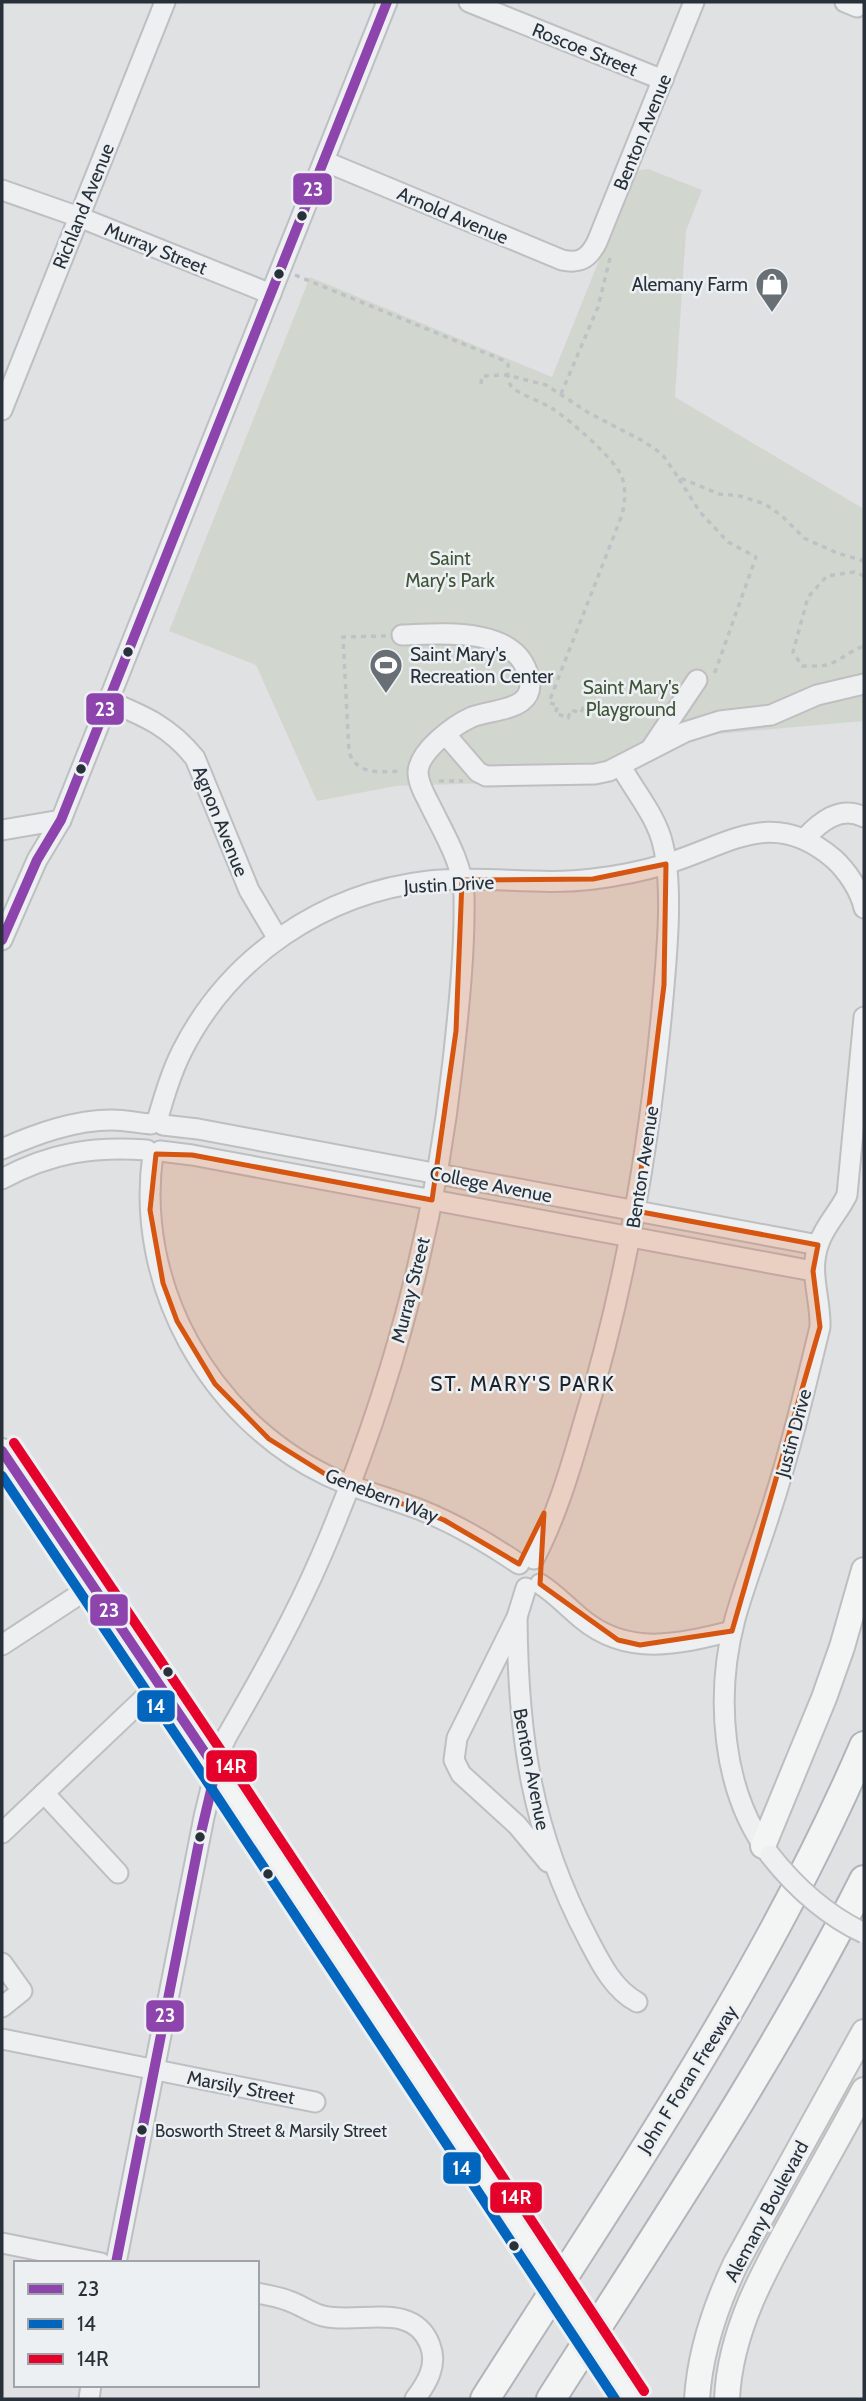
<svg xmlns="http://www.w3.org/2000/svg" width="866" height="2401" viewBox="0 0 866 2401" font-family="Cabin,sans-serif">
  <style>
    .green { fill: #d1d7cf }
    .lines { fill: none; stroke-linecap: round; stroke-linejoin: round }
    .minor-casing { stroke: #bdbfc1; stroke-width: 23 }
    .major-casing { stroke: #bcbec0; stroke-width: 28 }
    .highway-casing { stroke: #b1b4b8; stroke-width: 32 }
    .path { stroke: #bec2c4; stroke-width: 3.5; stroke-dasharray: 5 5; stroke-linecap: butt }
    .minor { stroke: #eeeff0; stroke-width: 19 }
    .major { stroke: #f3f4f4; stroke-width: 24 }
    .highway { stroke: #f3f4f4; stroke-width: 28 }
    .minor-bridge-casing { stroke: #bdbfc1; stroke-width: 23; stroke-linecap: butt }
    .major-bridge-casing { stroke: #bcbec0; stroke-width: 28; stroke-linecap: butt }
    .minor-bridge { stroke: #eeeff0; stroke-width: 19 }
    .major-bridge { stroke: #f3f4f4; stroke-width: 24 }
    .bus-1-casing { stroke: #ecf0f3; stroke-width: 16 }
    .bus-2-casing { stroke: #ecf0f3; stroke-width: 16 }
    .bus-3-casing { stroke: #ecf0f3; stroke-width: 16 }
    .bus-1 { stroke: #8e44ad; stroke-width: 10 }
    .bus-2 { stroke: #0065bd; stroke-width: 10 }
    .bus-3 { stroke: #e4002b; stroke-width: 10 }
    .marked { fill: #d55511; fill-opacity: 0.2; stroke: #d55511; stroke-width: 5; stroke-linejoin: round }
    .bus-dot { fill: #28313a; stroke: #ecf0f3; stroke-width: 2.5 }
    .labels { text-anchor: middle; stroke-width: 5; stroke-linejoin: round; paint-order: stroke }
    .bus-label { font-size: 17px; fill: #28313a; stroke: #ecf0f3; text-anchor: start }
    .street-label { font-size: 19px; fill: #28313a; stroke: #ecf0f3 }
    .poi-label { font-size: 19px; fill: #28313a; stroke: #ecf0f3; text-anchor: end }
    .park-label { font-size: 19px; fill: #415437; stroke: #ecf0f3 }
    .neighbourhood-label { font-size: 21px; letter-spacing: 2px; fill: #1b222b; stroke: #ecf0f3 }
    .line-badge { stroke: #ecf0f3; stroke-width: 2.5 }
    .badge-label { font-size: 19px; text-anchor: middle; font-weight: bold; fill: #fff }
  </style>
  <rect width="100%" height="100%" fill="#dfe1e3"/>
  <path class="green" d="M648 169 702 190 686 231 675 397 864 509V721L717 734 669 748 602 779 396 786 317 801 256 665 169 631 310 277 552 377 635 171Z"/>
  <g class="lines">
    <defs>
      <g id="minor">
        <path d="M469 2 663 80"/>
        <path d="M845 2 857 7"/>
        <path d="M324 161 562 260C580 264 589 258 597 242L694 2"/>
        <path d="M2 190 79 217 271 294"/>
        <path d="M2 410 165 2"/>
        <path d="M108 701C145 716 170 727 195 758L249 890 278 939"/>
        <path d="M446 735 478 772 486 776 595 774 609 771 685 732 720 721 771 715 817 695 864 684"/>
        <path d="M652 747 697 680"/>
        <path d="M2 830 61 820"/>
        <path d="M804 839C820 822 840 805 864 817"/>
        <path d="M2 940 37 860 61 820 387 2"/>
        <path d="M157 1121C164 1097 171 1073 182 1051 230 956 324 893 429 881 484 875 539 886 593 879 618 876 643 871 666 864 729 845 772 806 834 859 847 871 860 890 864 908"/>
        <path d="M163 1125 198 1129 818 1245"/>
        <path d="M2 1149C36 1134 74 1120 112 1120 125 1120 138 1123 151 1124"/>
        <path d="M160 1151 192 1155 813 1271"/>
        <path d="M153 1154C134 1284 209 1418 326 1475 357 1490 390 1498 421 1510 456 1524 488 1543 519 1564"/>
        <path d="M2 1179C50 1153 93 1146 147 1150"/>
        <path d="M534 1559C556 1517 570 1470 583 1425 625 1289 649 1150 662 1009 666 963 674 889 663 845 657 818 637 794 623 770"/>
        <path d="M540 1584C556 1594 567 1607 582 1619 628 1657 679 1644 732 1631"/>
        <path d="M526 1588 517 1617 457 1738 454 1760 461 1774 517 1825 548 1862"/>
        <path d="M517 1617C518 1737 531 1831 588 1939 600 1962 613 1989 637 2002"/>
        <path d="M2 1645 92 1586"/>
        <path d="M44 1793 118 1873"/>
        <path d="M2 1833 158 1685"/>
        <path d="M770 1855C721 1791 715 1695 735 1619 745 1583 759 1548 770 1513 790 1452 805 1389 820 1327 821 1298 808 1272 819 1243 825 1225 839 1212 847 1195L864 1017"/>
        <path d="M2 1963 22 1991 2 2007"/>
        <path d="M2 2039 315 2102"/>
        <path d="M2 2243 101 2263"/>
        <path d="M116 2263 204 1817 220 1751 227 1736C261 1677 295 1617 322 1554 389 1398 435 1230 453 1061 459 1007 465 950 464 896 463 863 443 832 429 803 424 793 418 783 418 772 419 751 454 725 472 717 494 708 542 712 527 671 511 626 440 634 402 635"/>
        <path d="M257 2293C268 2295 279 2297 289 2301 301 2305 311 2313 323 2316 358 2325 413 2300 430 2345 438 2365 427 2383 415 2399"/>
        <path d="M89 2399 91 2385"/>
      </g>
      <g id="major">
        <path d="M2 1451 216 1769 528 2244"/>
        <path d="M763 1846 824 1698 842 1647 864 1570"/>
        <path d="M697 2399C700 2351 715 2307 736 2263L864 2032"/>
        <path d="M727 2399C730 2329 766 2267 800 2206 821 2168 843 2129 864 2090"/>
      </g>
      <g id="highway">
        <path d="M485 2399C620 2187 764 1978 864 1746"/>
        <path d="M551 2399C660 2228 773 2060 864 1880"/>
      </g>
    </defs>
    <use href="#minor" class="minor-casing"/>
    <use href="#major" class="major-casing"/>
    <use href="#highway" class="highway-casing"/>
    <g class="path">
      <path d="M295 275 505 361 508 364C508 372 506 383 514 389 525 397 541 401 553 409 570 420 615 459 622 477 626 490 625 502 622 515L549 702 558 706 555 713 568 718 571 710 581 713 583 708 588 710"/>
      <path d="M481 384 482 376 507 375 546 385 589 413 643 441 662 454 678 477 719 494 740 496 765 504 782 516 804 538 837 553 864 561"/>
      <path d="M561 394 598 307 610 258"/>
      <path d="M679 479 700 512 728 542 756 557 714 675"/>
      <path d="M864 576 854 572 827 576 808 597 793 652 802 666C812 666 823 667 832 663 844 658 851 650 864 646"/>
      <path d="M386 636 343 637 349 752C357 776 382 772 402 771"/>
      <path d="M439 781H463"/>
    </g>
    <use href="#minor" class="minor"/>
    <use href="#major" class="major"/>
    <use href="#highway" class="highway"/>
    <defs>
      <path id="minor-bridge" d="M770 1855C796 1888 826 1915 864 1933"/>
      <path id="major-bridge" d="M528 2244 632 2399"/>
    </defs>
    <use href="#minor-bridge" class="minor-bridge-casing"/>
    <use href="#major-bridge" class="major-bridge-casing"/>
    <use href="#minor-bridge" class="minor-bridge"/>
    <use href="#major-bridge" class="major-bridge"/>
    <defs>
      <g id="bus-1">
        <path d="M2 940 37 860 61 820 387 2"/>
        <path d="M2 1451 216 1769"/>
        <path d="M116 2263 200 1837 216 1769"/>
      </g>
      <path id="bus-2" d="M2 1476 204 1777 615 2399"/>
      <path id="bus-3" d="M14 1443 228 1761 644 2391"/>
    </defs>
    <use href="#bus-1" class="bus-1-casing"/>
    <use href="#bus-2" class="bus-2-casing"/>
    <use href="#bus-3" class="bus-3-casing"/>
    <use href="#bus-1" class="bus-1"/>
    <use href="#bus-2" class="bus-2"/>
    <use href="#bus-3" class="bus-3"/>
  </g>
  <path class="marked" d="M666 864 664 985 636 1211 818 1245 813 1271 820 1327 732 1631 640 1645 618 1640 540 1584 544 1513 519 1564 444 1520 325 1474 269 1439 215 1384 177 1321 163 1283 150 1210 156 1154 192 1155 432 1200 456 1031 462 880 593 879Z"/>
  <defs>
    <symbol id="shop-pin" viewBox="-11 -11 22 30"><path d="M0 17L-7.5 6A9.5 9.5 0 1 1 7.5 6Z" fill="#686f75" stroke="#ecf0f3"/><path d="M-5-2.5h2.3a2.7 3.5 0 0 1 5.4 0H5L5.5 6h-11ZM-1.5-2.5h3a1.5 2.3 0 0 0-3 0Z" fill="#fff"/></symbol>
    <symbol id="stadium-pin" viewBox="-11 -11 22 30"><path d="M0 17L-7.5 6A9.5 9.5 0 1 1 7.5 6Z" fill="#686f75" stroke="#ecf0f3"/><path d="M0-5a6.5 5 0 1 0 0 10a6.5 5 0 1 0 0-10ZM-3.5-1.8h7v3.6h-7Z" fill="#fff"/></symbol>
  </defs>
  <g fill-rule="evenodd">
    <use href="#shop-pin" x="753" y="265" width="38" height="52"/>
    <use href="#stadium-pin" x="367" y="646" width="38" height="52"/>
  </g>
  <g class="bus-dot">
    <circle cx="302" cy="216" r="6"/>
    <circle cx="279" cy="274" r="6"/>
    <circle cx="128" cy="652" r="6"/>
    <circle cx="81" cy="769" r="6"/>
    <circle cx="168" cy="1672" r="6"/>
    <circle cx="200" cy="1837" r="6"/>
    <circle cx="268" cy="1874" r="6"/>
    <circle cx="142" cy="2130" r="6"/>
    <circle cx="514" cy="2246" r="6"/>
  </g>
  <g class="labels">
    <g class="bus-label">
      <text x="155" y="2137">Bosworth Street &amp; Marsily Street</text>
    </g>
    <g class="street-label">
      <text transform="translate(585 49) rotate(22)" y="7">Roscoe Street</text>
      <text transform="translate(642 132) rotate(-68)" y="7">Benton Avenue</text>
      <text transform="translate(83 206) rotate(-68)" y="7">Richland Avenue</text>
      <text transform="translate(453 215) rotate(23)" y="7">Arnold Avenue</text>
      <text transform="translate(156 248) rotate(22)" y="7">Murray Street</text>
      <text transform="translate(221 821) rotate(68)" y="7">Agnon Avenue</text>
      <text transform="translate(449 884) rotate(-3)" y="7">Justin Drive</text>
      <text transform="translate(642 1167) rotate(-81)" y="7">Benton Avenue</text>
      <text transform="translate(491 1184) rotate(11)" y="7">College Avenue</text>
      <text transform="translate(410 1290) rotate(-76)" y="7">Murray Street</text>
      <text transform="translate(793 1433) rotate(-75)" y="7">Justin Drive</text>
      <text transform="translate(382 1495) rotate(21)" y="7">Genebern Way</text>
      <text transform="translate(532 1769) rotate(79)" y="7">Benton Avenue</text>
      <text transform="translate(687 2079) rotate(-58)" y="7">John F Foran Freeway</text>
      <text transform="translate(241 2087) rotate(11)" y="7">Marsily Street</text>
      <text transform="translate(766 2211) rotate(-62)" y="7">Alemany Boulevard</text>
    </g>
    <g class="poi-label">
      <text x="748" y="291">Alemany Farm</text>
      <text x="410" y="661" text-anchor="start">Saint Mary's<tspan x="410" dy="22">Recreation Center</tspan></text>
    </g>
    <g class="park-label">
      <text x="450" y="565">Saint<tspan x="450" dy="22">Mary's Park</tspan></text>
      <text x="631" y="694">Saint Mary's<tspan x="631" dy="22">Playground</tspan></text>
    </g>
    <g class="neighbourhood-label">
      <text x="523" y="1391">ST. MARY'S PARK</text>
    </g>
  </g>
  <g class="line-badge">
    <rect x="292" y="172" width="41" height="34" rx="7" fill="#8e44ad"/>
    <rect x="85" y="692" width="40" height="34" rx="7" fill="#8e44ad"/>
    <rect x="89" y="1593" width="40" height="34" rx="7" fill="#8e44ad"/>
    <rect x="136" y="1689" width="40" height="34" rx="7" fill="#0065bd"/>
    <rect x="205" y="1749" width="53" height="34" rx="7" fill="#e4002b"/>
    <rect x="145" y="1999" width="40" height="34" rx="7" fill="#8e44ad"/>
    <rect x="442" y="2151" width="40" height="34" rx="7" fill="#0065bd"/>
    <rect x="489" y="2181" width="54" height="33" rx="7" fill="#e4002b"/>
  </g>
  <g class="badge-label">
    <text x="313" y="196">23</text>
    <text x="105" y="716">23</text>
    <text x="109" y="1617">23</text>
    <text x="156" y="1713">14</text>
    <text x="231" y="1773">14R</text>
    <text x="165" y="2022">23</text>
    <text x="462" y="2175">14</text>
    <text x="516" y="2204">14R</text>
  </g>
  <rect width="866" height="2401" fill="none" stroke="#28313a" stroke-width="7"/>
  <rect x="14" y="2261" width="245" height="126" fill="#ecf0f3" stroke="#9ea4a9" stroke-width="2"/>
  <rect x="28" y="2284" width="35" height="10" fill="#8e44ad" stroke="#9ea4a9" stroke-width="2"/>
  <text x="77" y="2296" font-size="21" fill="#28313a">23</text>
  <rect x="28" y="2319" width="35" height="10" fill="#0065bd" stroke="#9ea4a9" stroke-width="2"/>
  <text x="77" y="2331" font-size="21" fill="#28313a">14</text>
  <rect x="28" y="2354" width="35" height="10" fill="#e4002b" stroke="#9ea4a9" stroke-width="2"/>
  <text x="77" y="2366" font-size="21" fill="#28313a">14R</text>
</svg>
